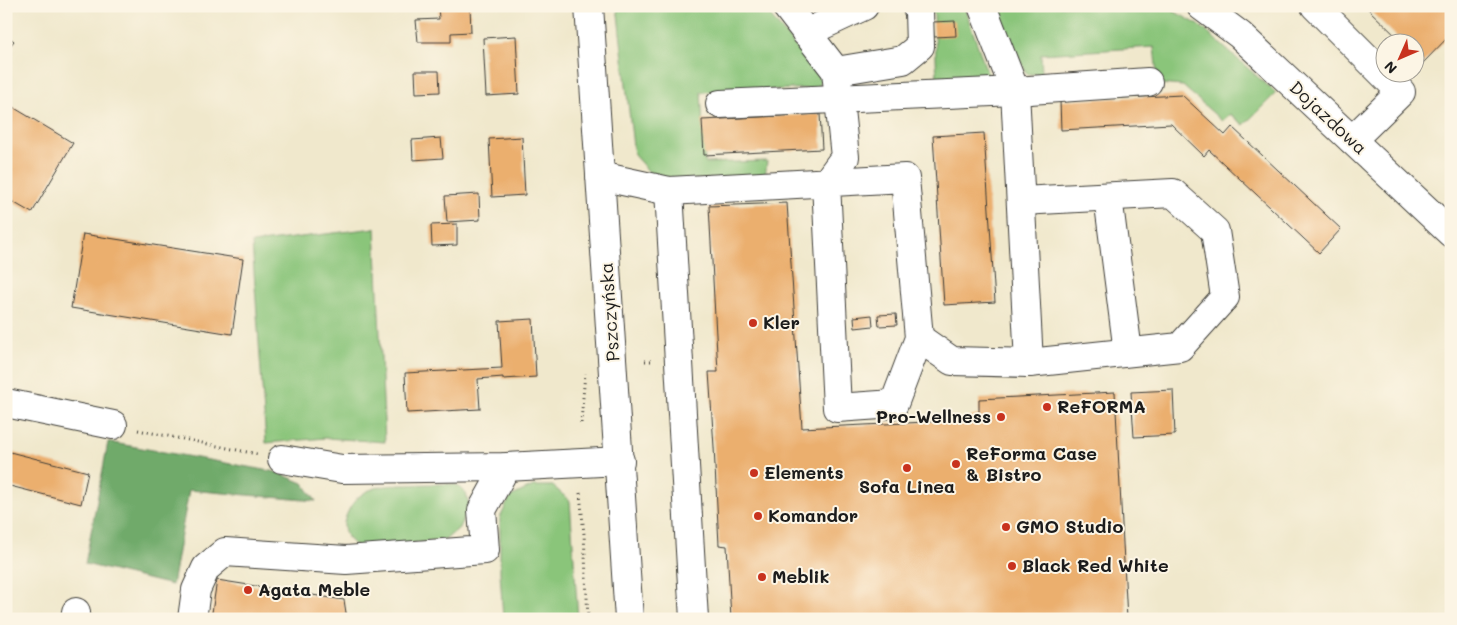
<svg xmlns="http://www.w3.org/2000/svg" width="1457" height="625" viewBox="0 0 1457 625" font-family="Mali,sans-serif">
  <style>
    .green { fill: #8ac57a; stroke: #53704b }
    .forest { fill: #6faa6a; stroke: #466343 }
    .building { fill: #ebaf6e }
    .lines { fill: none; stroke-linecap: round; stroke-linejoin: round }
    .minor-casing { stroke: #3c3b36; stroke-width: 30 }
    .major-casing { stroke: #3c3b36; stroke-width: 30 }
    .path { stroke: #3c3b36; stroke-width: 3; stroke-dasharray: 1 4; stroke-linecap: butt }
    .minor { stroke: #fff; stroke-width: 28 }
    .major { stroke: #fff; stroke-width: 28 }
    .poi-dot { fill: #c8321e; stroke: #fcf5e5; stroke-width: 2 }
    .labels { text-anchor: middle; stroke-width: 4; stroke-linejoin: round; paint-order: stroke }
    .street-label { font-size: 18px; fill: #1c1c1c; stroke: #fcf5e5 }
    .poi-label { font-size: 18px; font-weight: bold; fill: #1c1c1c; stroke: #fcf5e5; text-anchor: start }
  </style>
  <rect width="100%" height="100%" fill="#fcf5e5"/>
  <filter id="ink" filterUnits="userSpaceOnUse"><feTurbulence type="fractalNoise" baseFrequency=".02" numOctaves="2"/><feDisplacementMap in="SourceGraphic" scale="10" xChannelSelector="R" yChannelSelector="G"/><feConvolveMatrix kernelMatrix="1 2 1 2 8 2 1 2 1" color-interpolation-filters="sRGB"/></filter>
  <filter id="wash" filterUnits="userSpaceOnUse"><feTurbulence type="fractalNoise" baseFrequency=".0096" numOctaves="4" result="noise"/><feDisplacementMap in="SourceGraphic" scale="20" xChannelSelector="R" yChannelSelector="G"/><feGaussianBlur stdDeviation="1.12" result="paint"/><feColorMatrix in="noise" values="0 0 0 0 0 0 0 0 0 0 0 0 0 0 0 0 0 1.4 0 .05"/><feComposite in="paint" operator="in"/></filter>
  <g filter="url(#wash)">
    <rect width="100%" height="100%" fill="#f0e8cc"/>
    <g class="green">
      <path d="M617 6H762L821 77 819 88 701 92 705 163 767 161 765 177 657 181 634 155Z"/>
      <path d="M927 6H964L991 84 854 87 937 80 934 15Z"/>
      <path d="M992 6H1164L1199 25 1276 93 1244 125 1230 114 1222 121 1183 86 1158 84 1154 47 1041 54 1042 74H1027Z"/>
      <path d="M375 228 385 442 326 438 266 443 252 243Z"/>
      <path d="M451 484 457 485 466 493 469 505 459 528 445 540 359 548C349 542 341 531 345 519 356 487 379 485 408 485 422 484 437 484 451 484Z"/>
      <path d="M533 486H553L570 501 578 619H503L500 572V518L510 497Z"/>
    </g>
    <path class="forest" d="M108 442 276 472 303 483 316 501 189 490 172 585 85 564Z"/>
    <g id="blocks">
      <g class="building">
        <path d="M438 6H470L471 32 451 33V42H418L416 20 439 19Z"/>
        <path d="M1365 6H1451V34L1423 63 1414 55V42H1402Z"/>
        <path d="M955 21 956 36 934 37 933 22Z"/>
        <path d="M6 35 14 41 6 51Z"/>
        <path d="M516 36 519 94 486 96 483 38Z"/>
        <path d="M415 71H439L440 92 416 93Z"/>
        <path d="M1182 95 1225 135 1232 127 1341 229 1319 253 1209 150 1204 156 1171 124 1061 130 1060 101Z"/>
        <path d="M6 103 73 143 32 213 6 198Z"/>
        <path d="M820 114 822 149 704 155 702 120Z"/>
        <path d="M984 133 995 302 944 305 933 136Z"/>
        <path d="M522 137 525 195 492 197 489 139Z"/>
        <path d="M441 138 443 158 413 160 412 140Z"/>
        <path d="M479 194 480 220 447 222 445 196Z"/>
        <path d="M787 203 802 428 968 420 969 417 979 415V399L1115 392 1127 619H731L727 546 719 545 714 447 709 372H718L709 206Z"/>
        <path d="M457 224V245L432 246 431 225Z"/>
        <path d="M83 234 243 259 232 334 71 308Z"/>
        <path d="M896 314 897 325 879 326 878 315Z"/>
        <path d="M872 315 873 326 855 328 854 317Z"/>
        <path d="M533 319 536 377 503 379V377L478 379 480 409 407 413 405 373 502 368 499 321Z"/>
        <path d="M1173 390 1175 435 1134 437 1131 392Z"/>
        <path d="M6 451 88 472 81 504 6 485Z"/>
        <path d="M217 580 344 600 347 619H211Z"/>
      </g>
    </g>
  </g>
  <g filter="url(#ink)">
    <use href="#blocks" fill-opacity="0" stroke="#3c3b36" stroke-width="1"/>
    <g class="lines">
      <defs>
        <g id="minor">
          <path d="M982 6 1015 91 1029 363"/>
          <path d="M1201 6 1240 35 1451 233"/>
          <path d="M1315 6 1401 92 1352 140"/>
          <path d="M806 33 864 6"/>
          <path d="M836 71 903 60 920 46 919 11 916 6"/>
          <path d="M720 104 1015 91 1148 82"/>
          <path d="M600 176 669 191 905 178 919 338 894 404 837 408 826 183 845 157 836 71 786 6"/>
          <path d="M669 191 694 619"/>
          <path d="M1108 197 1128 352"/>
          <path d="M919 338 952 361 1029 363 1180 347 1225 297 1215 231 1173 193 1021 201"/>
          <path d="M6 403 113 425"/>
          <path d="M282 459 342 469 506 467 620 461"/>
          <path d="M75 619 76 612"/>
          <path d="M192 619 196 590 206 568 225 552 346 560 485 550 482 510 506 467"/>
        </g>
        <path id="major" d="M589 6 629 619"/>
      </defs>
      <use href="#minor" class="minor-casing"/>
      <use href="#major" class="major-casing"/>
      <g class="path">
        <path d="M645 361H653"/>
        <path d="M581 423 585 373"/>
        <path d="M138 430 257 454"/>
        <path d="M580 493 584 534 588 619"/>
      </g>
      <use href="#minor" class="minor"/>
      <use href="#major" class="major"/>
    </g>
  </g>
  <g class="poi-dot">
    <circle cx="753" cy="323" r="5"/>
    <circle cx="1047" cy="407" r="5"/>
    <circle cx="1001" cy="417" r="5"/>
    <circle cx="956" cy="464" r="5"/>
    <circle cx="907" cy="468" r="5"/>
    <circle cx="754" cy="473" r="5"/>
    <circle cx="758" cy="516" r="5"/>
    <circle cx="1006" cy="527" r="5"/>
    <circle cx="1012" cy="566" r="5"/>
    <circle cx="762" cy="577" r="5"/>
    <circle cx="248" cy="590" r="5"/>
  </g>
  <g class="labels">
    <g class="street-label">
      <text transform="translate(1328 118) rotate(43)" y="6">Dojazdowa</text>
      <text transform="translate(610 312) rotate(-94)" y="6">Pszczyńska</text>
    </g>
    <g class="poi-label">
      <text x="763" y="329">Kler</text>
      <text x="1057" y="413">ReFORMA</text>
      <text x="991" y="423" text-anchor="end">Pro-Wellness</text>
      <text x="966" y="460">ReForma Case<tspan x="966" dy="21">&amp; Bistro</tspan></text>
      <text x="764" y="479">Elements</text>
      <text x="907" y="493" text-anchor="middle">Sofa Linea</text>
      <text x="768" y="522">Komandor</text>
      <text x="1016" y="533">GMO Studio</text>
      <text x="1022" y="572">Black Red White</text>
      <text x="772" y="583">Meblik</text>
      <text x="258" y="596">Agata Meble</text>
    </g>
  </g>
  <rect width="1457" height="625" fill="none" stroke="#fcf5e5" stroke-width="25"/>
  <g transform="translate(1400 58) rotate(225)"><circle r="24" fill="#fcf5e5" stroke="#a29e95"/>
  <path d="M0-4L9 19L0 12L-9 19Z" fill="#c8321e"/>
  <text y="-8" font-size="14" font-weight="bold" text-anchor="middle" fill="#1c1c1c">N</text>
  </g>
</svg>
